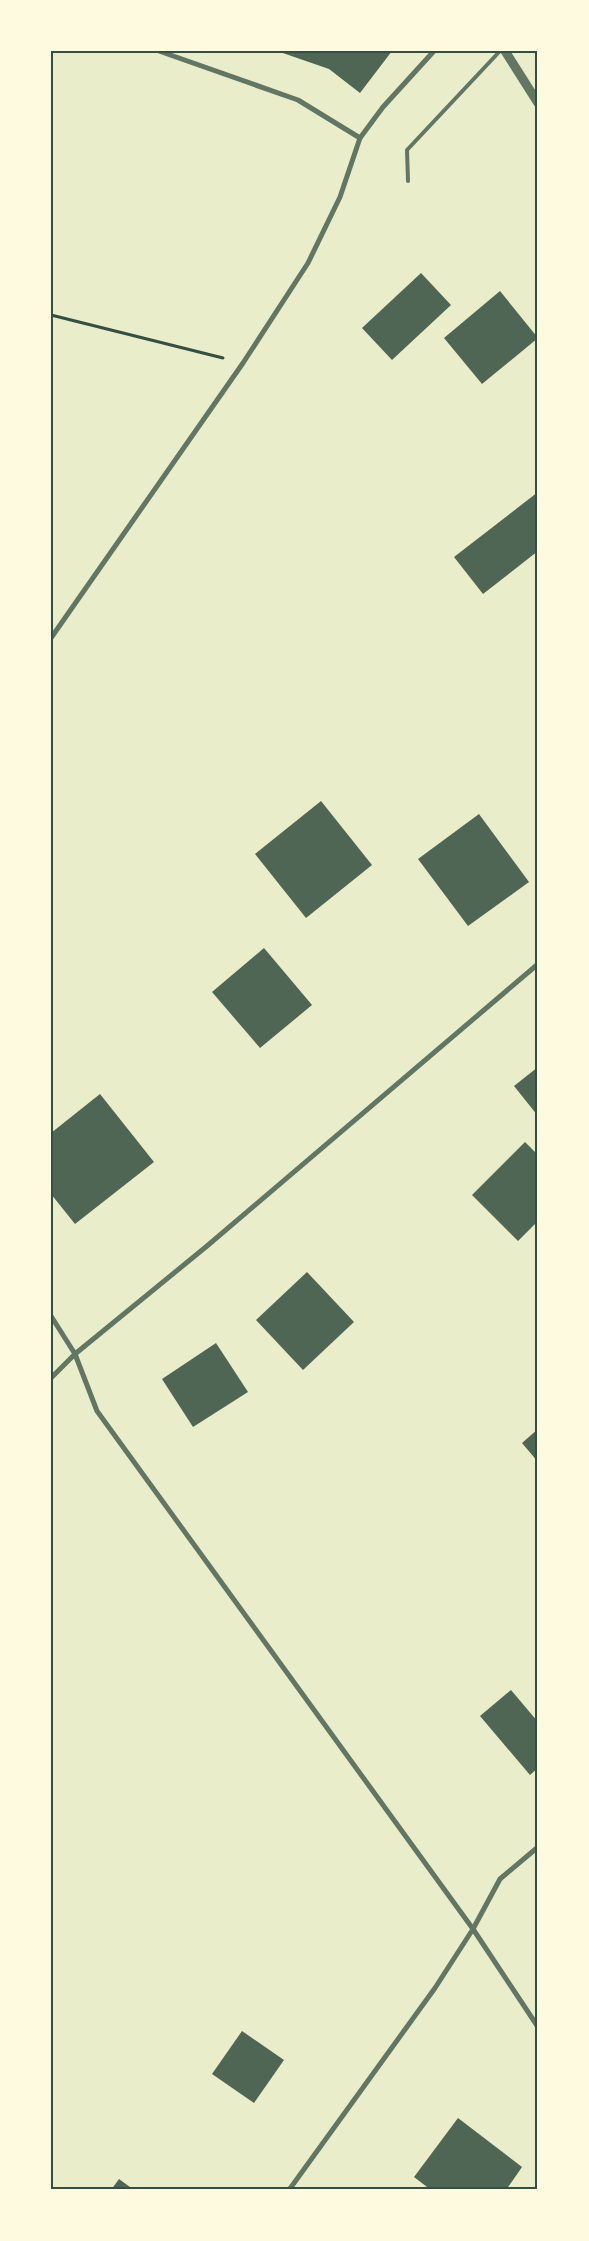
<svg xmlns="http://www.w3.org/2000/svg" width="589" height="2241" viewBox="0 0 589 2241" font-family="Mulish,sans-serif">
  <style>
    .building { fill: #4f6655 }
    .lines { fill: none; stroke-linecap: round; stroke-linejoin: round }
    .path { stroke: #344e41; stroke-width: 3 }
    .service { stroke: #617663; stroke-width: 4 }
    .minor { stroke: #617663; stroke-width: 5 }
    .tertiary { stroke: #617663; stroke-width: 9 }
    .neatline { fill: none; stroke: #344e41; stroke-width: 2 }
  </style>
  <rect width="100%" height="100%" fill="#e9edc9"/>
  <g class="building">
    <path d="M277 51H392L360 93 329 69Z"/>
    <path d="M421 273 451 305 392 360 362 328Z"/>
    <path d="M500 291 538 338 482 384 444 338Z"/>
    <path d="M538 492V551L483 594 454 557Z"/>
    <path d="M321 801 372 865 306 918 255 854Z"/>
    <path d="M479 814 529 882 468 926 418 859Z"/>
    <path d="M264 948 312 1005 260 1048 212 992Z"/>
    <path d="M538 1067V1116L514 1086Z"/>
    <path d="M100 1094 154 1162 75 1224 51 1194V1133Z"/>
    <path d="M525 1142 538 1155V1221L518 1241 472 1195Z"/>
    <path d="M307 1272 354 1322 303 1370 256 1320Z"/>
    <path d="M216 1343 248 1392 193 1427 162 1379Z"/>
    <path d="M538 1429V1462L522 1443Z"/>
    <path d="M511 1690 538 1722V1768L530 1775 480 1716Z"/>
    <path d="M242 2031 284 2060 254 2103 212 2074Z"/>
    <path d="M458 2118 522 2167 506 2190H431L414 2177Z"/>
    <path d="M119 2179 134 2190H111Z"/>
  </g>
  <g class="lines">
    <path class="path" d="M51 315 223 358"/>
    <path class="service" d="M408 181 407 150 500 51"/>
    <g class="minor">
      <path d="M159 51 298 100 360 138"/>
      <path d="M51 638 243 363 308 263 340 197 360 138 383 107 434 51"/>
      <path d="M51 1316 75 1354 97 1411 473 1929 538 2027"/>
      <path d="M51 1378 75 1354 207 1246 538 964"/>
      <path d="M289 2190 435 1988 473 1929 500 1879 538 1847"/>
    </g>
    <path class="tertiary" d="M505 51 538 103"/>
  </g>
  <rect width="589" height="2241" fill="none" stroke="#fefae0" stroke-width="105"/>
  <rect x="52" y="52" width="484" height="2136" class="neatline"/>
</svg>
